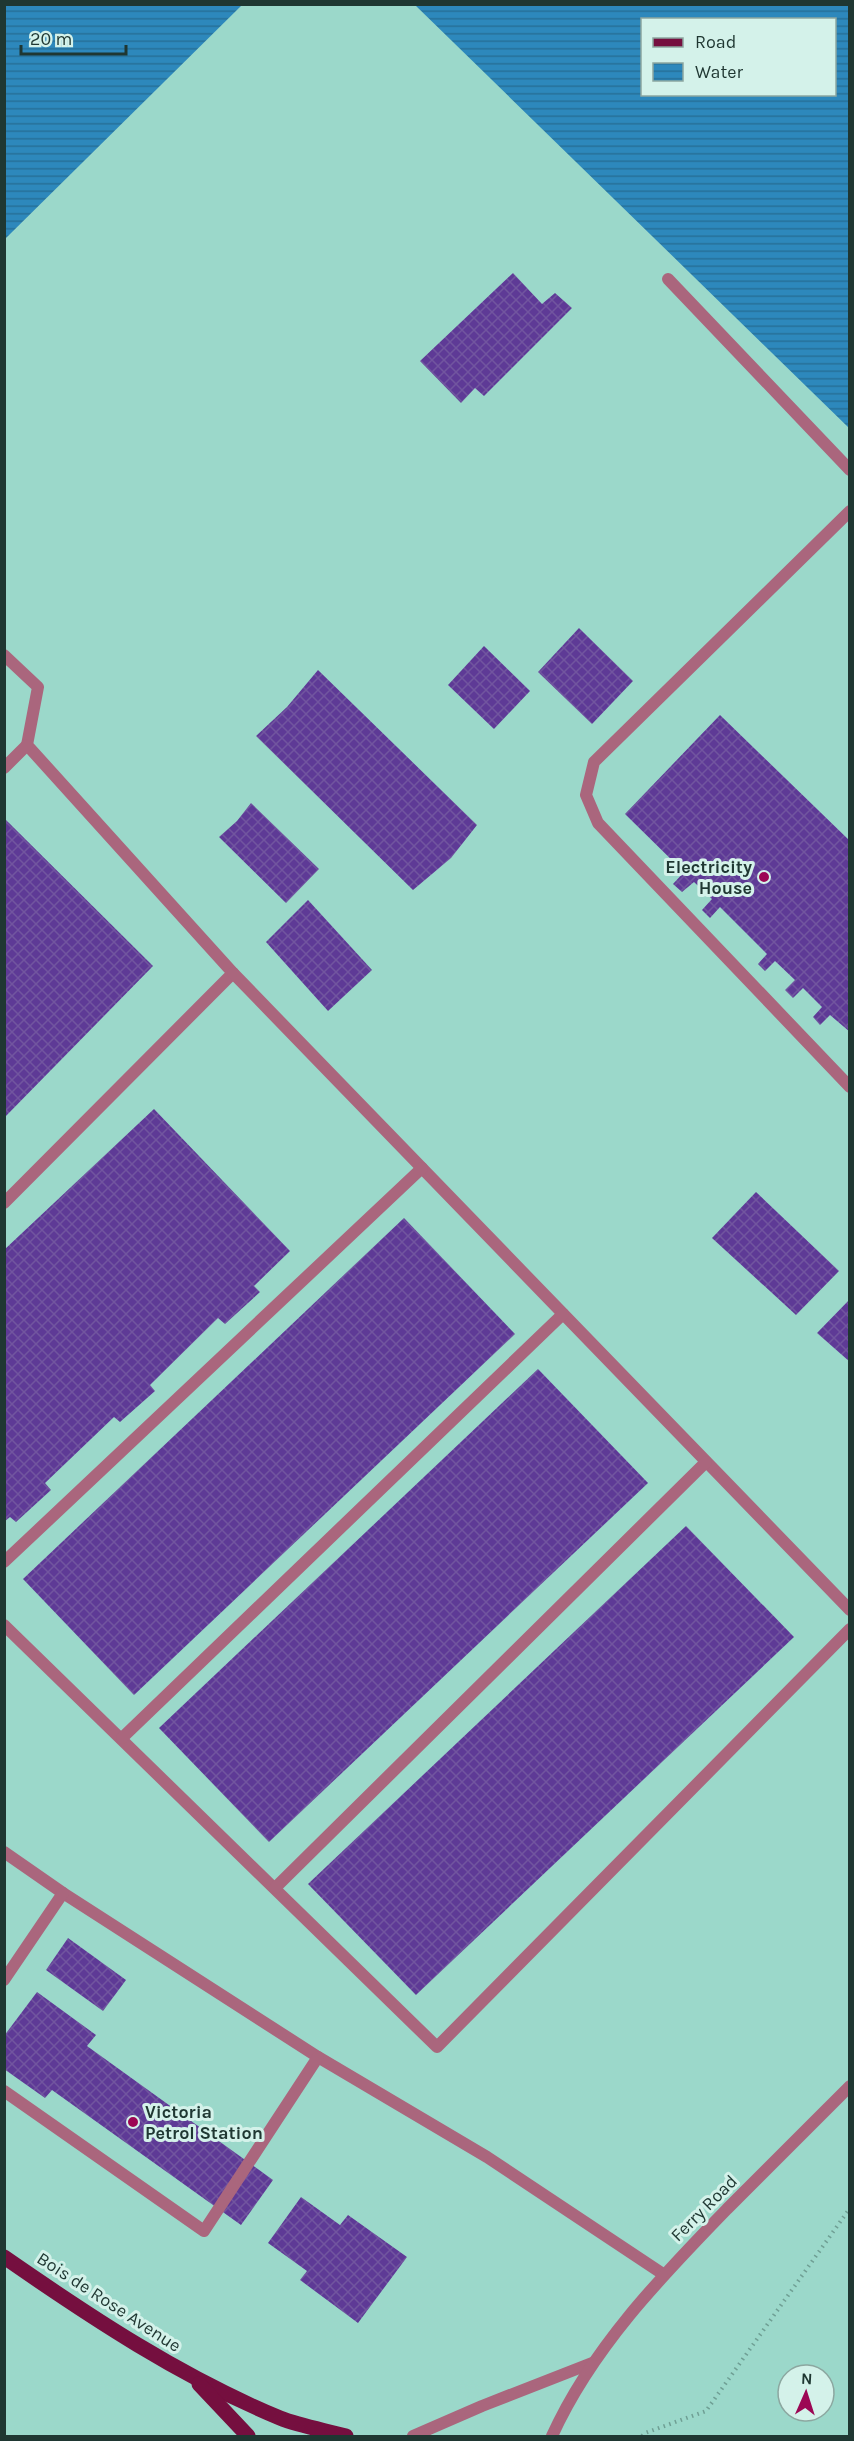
<svg xmlns="http://www.w3.org/2000/svg" width="854" height="2441" viewBox="0 0 854 2441" font-family="Karla,sans-serif">
  <style>
    .water { fill: url(#water-rules); fill-rule: evenodd }
    .building { fill: url(#building-cross-hatch) }
    .lines { fill: none; stroke-linecap: round; stroke-linejoin: round }
    .path { stroke: #6f9f94; stroke-width: 4; stroke-dasharray: 1.5 4.5; stroke-linecap: butt }
    .lane { stroke: #aa667d; stroke-width: 12 }
    .street { stroke: #aa667d; stroke-width: 12 }
    .primary { stroke: #750f3f; stroke-width: 15 }
    .poi-dot { fill: #9c0754; stroke: #d4f2ea; stroke-width: 2 }
    .labels { text-anchor: middle; stroke-width: 6; stroke-linejoin: round; paint-order: stroke }
    .poi-label { font-size: 18px; font-weight: bold; fill: #1f3732; stroke: #d4f2ea; text-anchor: end }
    .street-label { font-size: 18px; fill: #1f3732; stroke: #d4f2ea }
  </style>
  <defs>
    <pattern id="water-rules" width="6" height="5" patternUnits="userSpaceOnUse" patternTransform="scale(1.5)"><rect width="6" height="5" fill="#2d88bc"/><path d="M0 2.5h6" fill="none" stroke="#267099"/></pattern>
    <pattern id="building-cross-hatch" width="8" height="8" patternUnits="userSpaceOnUse" patternTransform="scale(1.5)"><rect width="8" height="8" fill="#5e3a96"/><path d="M0 0l8 8M0 8l8-8" fill="none" stroke="#71559f"/></pattern>
  </defs>
  <rect width="100%" height="100%" fill="#9bd8ca"/>
  <g class="water">
    <path d="M5 4H242V5L5 239Z"/>
    <path d="M415 5H849V428ZM642 20H834V94H642Z"/>
  </g>
  <g class="building">
    <path d="M513 273 542 304 555 293 572 308 484 396 475 388 461 403 420 361Z"/>
    <path d="M579 628 633 681 592 724 538 672Z"/>
    <path d="M484 646 530 691 494 729 448 685Z"/>
    <path d="M318 670 477 825 451 858 413 890 256 736 287 707Z"/>
    <path d="M720 715 850 841V1032L830 1015 820 1025 813 1017 822 1007 803 988 793 998 785 990 795 980 775 961 765 971 758 964 767 954 720 907 710 918 702 910 712 899 694 882 682 892 673 884 684 872 625 814Z"/>
    <path d="M251 803 319 869 286 903 219 837 237 821Z"/>
    <path d="M4 818 153 966 4 1118Z"/>
    <path d="M308 900 372 970 328 1011 266 942Z"/>
    <path d="M154 1109 290 1251 254 1286 260 1292 225 1324 218 1318 150 1385 155 1391 120 1422 114 1417 45 1483 51 1490 16 1522 10 1517 4 1522V1250Z"/>
    <path d="M756 1192 839 1271 796 1315 712 1238Z"/>
    <path d="M404 1218 515 1334 134 1695 23 1579Z"/>
    <path d="M850 1299V1362L817 1333Z"/>
    <path d="M538 1369 648 1483 269 1842 159 1728Z"/>
    <path d="M686 1526 794 1637 416 1995 308 1884Z"/>
    <path d="M68 1938 126 1980 103 2011 46 1970Z"/>
    <path d="M37 1992 96 2035 87 2046 273 2180 241 2225 52 2090 45 2098 4 2069V2036Z"/>
    <path d="M301 2197 340 2225 348 2215 407 2257 358 2323 300 2280 307 2271 268 2243Z"/>
  </g>
  <g class="lines">
    <path class="path" d="M642 2436 645 2433 706 2411 850 2208"/>
    <g class="lane">
      <path d="M668 279 850 470"/>
      <path d="M850 511 594 762 586 795 598 823 850 1087"/>
      <path d="M4 655 38 687 27 745 233 973 4 1203"/>
      <path d="M4 768 27 745"/>
      <path d="M233 973 850 1610"/>
      <path d="M4 1562 422 1168"/>
      <path d="M4 1625 437 2047 850 1629"/>
      <path d="M122 1738 563 1314"/>
      <path d="M4 1852 63 1893 318 2057 487 2157 663 2274"/>
      <path d="M275 1888 706 1462"/>
      <path d="M4 1980 63 1893"/>
      <path d="M4 2091 204 2231 318 2057"/>
    </g>
    <g class="street">
      <path d="M413 2436 482 2406 592 2363"/>
      <path d="M552 2436C592 2348 660 2278 727 2209 768 2168 809 2127 850 2086"/>
    </g>
    <g class="primary">
      <path d="M4 2257C92 2318 181 2377 280 2418 300 2426 324 2430 346 2436"/>
      <path d="M199 2384 248 2436"/>
    </g>
  </g>
  <g class="poi-dot">
    <circle cx="764" cy="877" r="6"/>
    <circle cx="133" cy="2122" r="6"/>
  </g>
  <g class="labels">
    <g class="poi-label">
      <text x="752" y="873">Electricity<tspan x="752" dy="21">House</tspan></text>
      <text x="145" y="2118" text-anchor="start">Victoria<tspan x="145" dy="21">Petrol Station</tspan></text>
    </g>
    <g class="street-label">
      <text transform="translate(704 2208) rotate(-45)" y="6">Ferry Road</text>
      <text transform="translate(109 2302) rotate(33)" y="6">Bois de Rose Avenue</text>
    </g>
  </g>
  <rect width="854" height="2441" fill="none" stroke="#1f3732" stroke-width="12"/>
  <rect x="641" y="18" width="195" height="78" fill="#d4f2ea" stroke="#8ca7a0" stroke-width="1.5"/>
  <rect x="653" y="38" width="30" height="9" fill="#750f3f" stroke="#8ca7a0" stroke-width="1.5"/>
  <text x="695" y="48" font-size="18" fill="#1f3732">Road</text>
  <rect x="653" y="63" width="30" height="18" fill="url(#water-rules)" stroke="#8ca7a0" stroke-width="1.5"/>
  <text x="695" y="78" font-size="18" fill="#1f3732">Water</text>
  <g transform="translate(806 2393) rotate(3)"><circle r="28" fill="#d4f2ea" stroke="#8ca7a0" stroke-width="1.5"/>
  <path d="M0-4.5L10 22L0 15L-10 22Z" fill="#9c0754"/>
  <text y="-9" font-size="16" font-weight="bold" text-anchor="middle" fill="#1f3732">N</text>
  </g>
  <path d="M21 45v9h105v-9" fill="none" stroke="#1f3732" stroke-width="3"/>
  <text x="30" y="45" font-size="18" fill="#1f3732" stroke="#d4f2ea" stroke-width="4.5" paint-order="stroke">20 m</text>
</svg>
